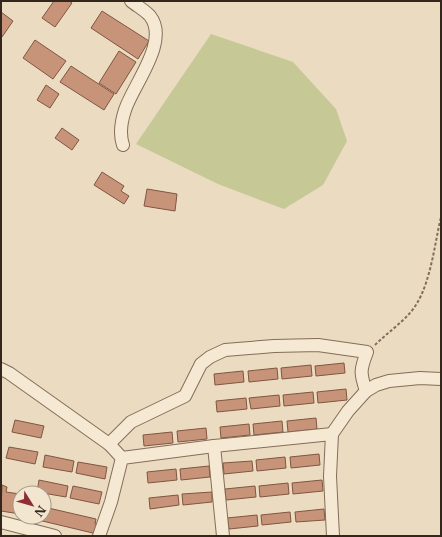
<svg xmlns="http://www.w3.org/2000/svg" width="442" height="537" viewBox="0 0 442 537" font-family="'Libre Baskerville',serif">
  <style>
    .green { fill: #c6c896 }
    .building { fill: #c79479; stroke: #805641 }
    .lines { fill: none; stroke-linecap: round; stroke-linejoin: round }
    .street-casing { stroke: #836d5a; stroke-width: 14 }
    .path { stroke: #836d5a; stroke-width: 2; stroke-dasharray: 3 2; stroke-linecap: butt }
    .street { stroke: #f6e9d3; stroke-width: 12 }
  </style>
  <rect width="100%" height="100%" fill="#ebdbc1"/>
  <path class="green" d="M211 34 293 62 336 109 347 141 323 185 284 209 218 184 136 144Z"/>
  <g class="building">
    <path d="M54 1H69L72 3 55 27 42 18Z"/>
    <path d="M102 11 149 41 138 59 91 28Z"/>
    <path d="M1 12 13 21 2 37 1 36Z"/>
    <path d="M35 40 66 61 53 79 23 58Z"/>
    <path d="M119 51 136 62 116 94 99 83Z"/>
    <path d="M71 66 114 94 104 110 60 82Z"/>
    <path d="M46 85 59 94 50 108 37 100Z"/>
    <path d="M62 128 79 140 72 150 55 138Z"/>
    <path d="M102 172 124 186 121 191 129 196 124 204 94 185Z"/>
    <path d="M147 189 177 194 175 211 144 206Z"/>
    <path d="M344 363 345 373 316 376 315 366Z"/>
    <path d="M311 365 312 376 282 379 281 368Z"/>
    <path d="M277 368 278 379 249 382 248 371Z"/>
    <path d="M243 371 244 382 215 385 214 374Z"/>
    <path d="M346 389 347 400 318 403 317 392Z"/>
    <path d="M313 392 314 403 284 406 283 395Z"/>
    <path d="M279 395 280 406 251 409 249 398Z"/>
    <path d="M246 398 247 409 217 412 216 401Z"/>
    <path d="M316 418 317 429 288 432 287 421Z"/>
    <path d="M15 420 44 426 41 438 12 432Z"/>
    <path d="M282 421 283 432 254 435 253 424Z"/>
    <path d="M249 424 250 435 221 438 220 427Z"/>
    <path d="M206 428 207 439 178 442 177 431Z"/>
    <path d="M172 432 173 443 144 446 143 435Z"/>
    <path d="M9 447 38 452 35 464 6 458Z"/>
    <path d="M319 454 320 465 291 468 290 457Z"/>
    <path d="M45 455 74 461 72 472 43 467Z"/>
    <path d="M285 457 286 468 257 471 256 460Z"/>
    <path d="M252 461 253 471 224 474 223 463Z"/>
    <path d="M78 462 107 467 105 479 76 473Z"/>
    <path d="M209 466 210 477 181 480 180 469Z"/>
    <path d="M176 469 177 480 148 483 147 472Z"/>
    <path d="M39 480 68 486 66 497 37 492Z"/>
    <path d="M322 480 323 491 293 494 292 483Z"/>
    <path d="M288 483 289 494 260 497 259 486Z"/>
    <path d="M2 485 7 487 6 492 20 494V514L1 511Z"/>
    <path d="M73 486 102 492 99 504 70 498Z"/>
    <path d="M255 486 256 497 226 500 225 489Z"/>
    <path d="M212 492V502L183 505 182 494Z"/>
    <path d="M178 495 179 505 150 509 149 498Z"/>
    <path d="M44 507 96 519 95 524 99 525 97 534 34 519 35 517H44Z"/>
    <path d="M324 509 325 520 296 522 295 512Z"/>
    <path d="M290 512 291 522 262 525 261 515Z"/>
    <path d="M257 515 258 526 229 529 227 518Z"/>
  </g>
  <g class="lines">
    <defs>
      <g id="street">
        <path d="M123 145C119 133 121 122 125 110 133 85 170 41 150 16 146 11 137 6 131 1"/>
        <path d="M1 369 9 373 109 444 122 458"/>
        <path d="M109 444 131 422 185 396 201 364 210 357 225 350 274 346 318 345 367 352C360 370 360 373 366 391"/>
        <path d="M214 446 223 536"/>
        <path d="M1 522 55 536"/>
        <path d="M99 536 111 502 122 458 214 446 332 434"/>
        <path d="M333 536 330 476 332 434 348 411 366 391 376 385 389 381 420 378 441 379"/>
      </g>
    </defs>
    <use href="#street" class="street-casing"/>
    <path class="path" d="M375 345C386 334 399 325 409 314 430 292 434 246 441 217"/>
    <use href="#street" class="street"/>
  </g>
  <rect width="442" height="537" fill="none" stroke="#33261d" stroke-width="4"/>
  <g transform="translate(32 505) rotate(127)"><circle r="19" fill="#f3e6d0" stroke="#a69988"/>
  <path d="M0-3L7 15L0 10L-7 15Z" fill="#8e2e35"/>
  <text y="-6" font-size="11" font-weight="bold" text-anchor="middle" fill="#33261d">N</text>
  </g>
</svg>
